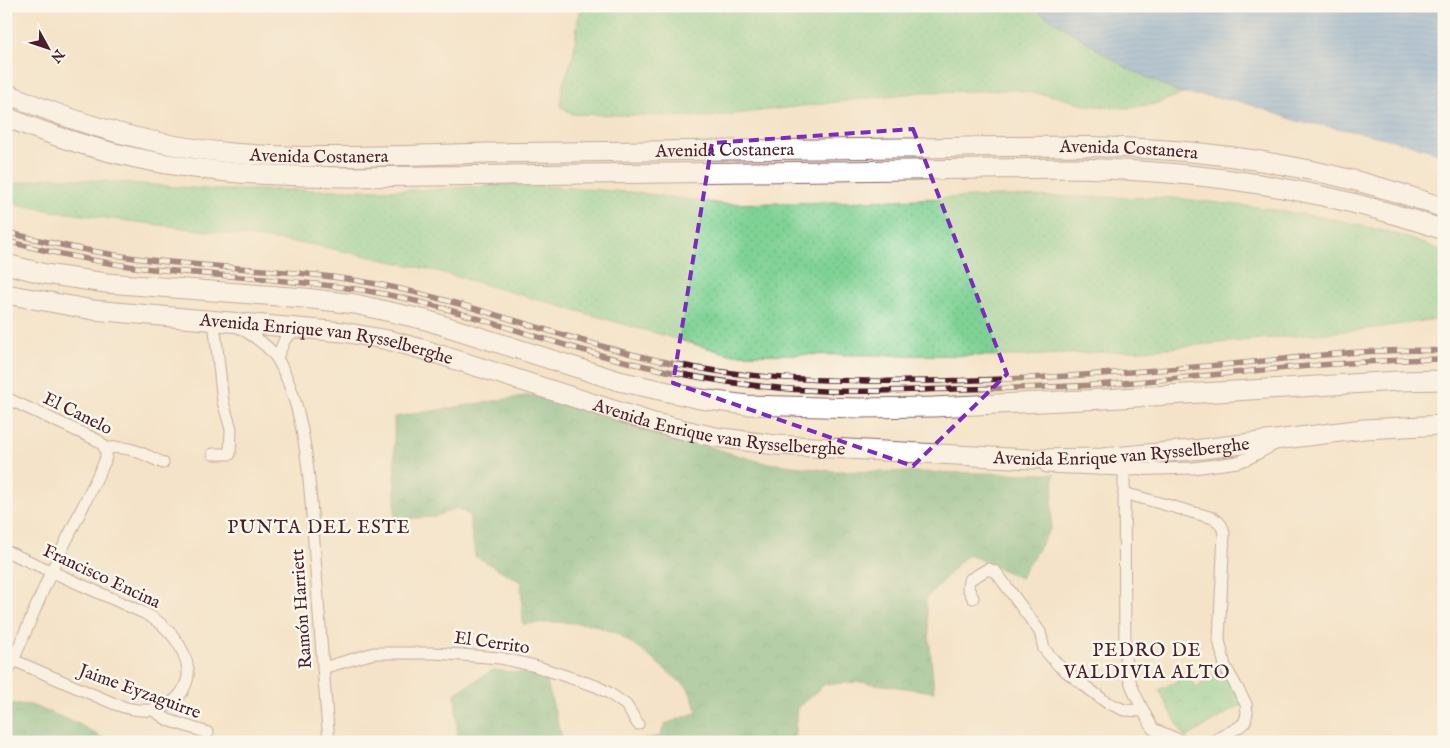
<svg xmlns="http://www.w3.org/2000/svg" width="1450" height="748" viewBox="0 0 1450 748" font-family="'IM FELL English',serif">
  <style>
    .grass { fill: url(#grass-dots); stroke: #647860 }
    .forest { fill: url(#forest-crowns); stroke: #586a54 }
    .park { fill: url(#park-crowns); stroke: #647860 }
    .water { fill: url(#water-rules); stroke: #5a6082 }
    .lines { fill: none; stroke-linecap: round; stroke-linejoin: round }
    .street-casing { stroke: #866462; stroke-width: 13 }
    .primary-casing { stroke: #866462; stroke-width: 21 }
    .street { stroke: #fff; stroke-width: 11 }
    .primary { stroke: #fff; stroke-width: 19 }
    .rail-casing { stroke: #4a1f2b; stroke-width: 5.5 }
    .rail { stroke: #fbf7ec; stroke-width: 4; stroke-dasharray: 11; stroke-linecap: butt }
    .marked { fill: none; stroke: #7b2cbf; stroke-width: 4; stroke-dasharray: 10 6; stroke-linejoin: round }
    .labels { text-anchor: middle; stroke-width: 5; stroke-linejoin: round; paint-order: stroke }
    .street-label { font-size: 18px; fill: #4a1f2b; stroke: #fbf7ec }
    .neighbourhood-label { font-size: 19px; letter-spacing: 1px; fill: #4a1f2b; stroke: #fbf7ec }
  </style>
  <defs>
    <pattern id="grass-dots" width="8" height="8" patternUnits="userSpaceOnUse" patternTransform="scale(1.25)"><rect width="8" height="8" fill="#7fd294"/><path d="M2 2h.1M6 6h.1" fill="none" stroke="#6fb480" stroke-width="1.8" stroke-linecap="round"/></pattern>
    <pattern id="forest-crowns" width="20" height="18" patternUnits="userSpaceOnUse" patternTransform="scale(1.25)"><rect width="20" height="18" fill="#67b47e"/><path d="M2 6a3 3 0 1 1 6 0M12 15a3 3 0 1 1 6 0" fill="none" stroke="#579267"/></pattern>
    <pattern id="park-crowns" width="20" height="18" patternUnits="userSpaceOnUse" patternTransform="scale(1.25)"><rect width="20" height="18" fill="#7fd294"/><path d="M2 6a3 3 0 1 1 6 0M12 15a3 3 0 1 1 6 0" fill="none" stroke="#6fb480"/></pattern>
    <pattern id="water-rules" width="6" height="5" patternUnits="userSpaceOnUse" patternTransform="scale(1.25)"><rect width="6" height="5" fill="#6ba2d9"/><path d="M0 2.5h6" fill="none" stroke="#5a83b0"/></pattern>
  </defs>
  <rect width="100%" height="100%" fill="#fbf7ec"/>
  <filter id="ink" filterUnits="userSpaceOnUse"><feTurbulence type="fractalNoise" baseFrequency=".02" numOctaves="2"/><feDisplacementMap in="SourceGraphic" scale="10" xChannelSelector="R" yChannelSelector="G"/><feConvolveMatrix kernelMatrix="1 2 1 2 8 2 1 2 1" color-interpolation-filters="sRGB"/></filter>
  <filter id="wash" filterUnits="userSpaceOnUse"><feTurbulence type="fractalNoise" baseFrequency=".0096" numOctaves="4" result="noise"/><feDisplacementMap in="SourceGraphic" scale="20" xChannelSelector="R" yChannelSelector="G"/><feGaussianBlur stdDeviation="1.12" result="paint"/><feColorMatrix in="noise" values="0 0 0 0 0 0 0 0 0 0 0 0 0 0 0 0 0 1.4 0 .05"/><feComposite in="paint" operator="in"/></filter>
  <g filter="url(#wash)">
    <rect width="100%" height="100%" fill="#f4e3c8"/>
    <g class="grass">
      <path d="M580 6H1027L1047 16 1123 66 1182 94 1155 104 1127 108 1085 105 1055 96 1014 90 922 92 709 117 572 114 560 106 563 84 573 57Z"/>
      <path d="M52 177 217 190H426L516 184 640 193 722 204 842 202 1000 196 1173 198 1264 208 1338 220 1396 234 1444 251V318L1368 329 1144 350 1023 356 729 354 437 271 315 245 52 211 6 202V191L15 184Z"/>
    </g>
    <g class="forest">
      <path d="M531 395 761 462 833 471 1054 474 1051 528 1020 578 968 554 926 599 934 692 861 682 825 684 797 708 794 742H628L660 736 665 724 698 712 688 688 641 650 616 633 590 624 558 622 523 624 521 582 475 556 469 515 457 508 434 517 395 519 394 417Z"/>
      <path d="M493 670 545 675 563 742H458L455 693Z"/>
      <path d="M6 703 31 705 79 724 110 742H6Z"/>
    </g>
    <path class="park" d="M1225 666 1249 700 1185 738 1159 690 1185 677 1198 687Z"/>
    <path class="water" d="M1027 6H1444V155L1406 143 1353 131 1297 121 1266 110 1238 101 1207 96 1182 94 1123 66 1047 16Z"/>
  </g>
  <g filter="url(#ink)">
    <g class="lines">
      <defs>
        <g id="street">
          <path d="M237 326C251 334 270 346 278 360 309 416 310 493 315 556 319 618 324 680 329 742"/>
          <path d="M277 358 285 339 296 329"/>
          <path d="M6 398 97 440C105 445 108 451 105 461L51 572 6 677"/>
          <path d="M105 449C126 443 145 455 163 463"/>
          <path d="M213 454H230L231 429 223 402 214 321"/>
          <path d="M1046 467 1124 470 1193 468 1238 462 1249 458 1277 443"/>
          <path d="M1124 470 1125 652C1125 681 1140 704 1153 729L1184 742"/>
          <path d="M1124 493 1213 518C1220 522 1222 525 1224 533L1219 640 1225 666 1246 704 1247 712 1245 722 1239 727 1212 742"/>
          <path d="M6 551 144 613C166 624 185 645 188 670 189 677 186 685 182 692 166 715 138 713 115 704L6 657"/>
          <path d="M973 598 968 588 969 580 988 569 996 572 1040 632 1044 649 1059 666 1106 702 1124 710 1143 711"/>
          <path d="M323 668 374 653H435L500 658 535 666 596 686 609 693 626 705 638 724"/>
          <path d="M153 710 168 720 208 733"/>
        </g>
        <g id="primary">
          <path id="s1" d="M6 93C76 124 154 146 231 153 315 160 403 155 487 153 625 151 764 149 903 148 995 147 1088 143 1180 151 1270 159 1359 177 1444 208"/>
          <path d="M6 117C73 145 146 164 219 171 261 176 304 176 347 177L1074 168C1202 171 1322 188 1444 230"/>
          <path d="M6 264 45 274 106 283 304 298 355 304 426 320 619 381 700 399 747 405 859 408 933 407 1104 399 1398 381 1444 380"/>
          <path id="s2" d="M6 294 93 310 343 332 388 340 425 350 654 423 715 437 776 445 1030 459 1102 458 1202 449 1364 429 1444 425"/>
        </g>
      </defs>
      <use href="#street" class="street-casing"/>
      <use href="#primary" class="primary-casing"/>
      <use href="#street" class="street"/>
      <use href="#primary" class="primary"/>
      <defs>
        <g id="rail">
          <path d="M6 232C53 244 101 254 150 260 227 269 306 270 382 285 480 305 573 343 671 363 736 377 802 380 867 381 989 383 1111 374 1232 364 1302 358 1374 347 1444 351"/>
          <path d="M6 241C49 252 91 261 135 267 212 276 291 279 368 291 445 304 518 333 593 353 669 374 745 388 824 391 867 392 911 390 955 389 1006 388 1057 388 1109 384 1220 376 1332 360 1444 359"/>
        </g>
      </defs>
      <use href="#rail" class="rail-casing"/>
      <use href="#rail" class="rail"/>
    </g>
  </g>
  <path d="M0 0H1450V748H0ZM913 129 1007 374 913 466 673 383 712 143Z" fill="#f4e3c8" fill-opacity=".55" fill-rule="evenodd"/>
  <path class="marked" d="M913 129 1007 374 913 466 673 383 712 143Z"/>
  <g class="labels">
    <g class="street-label">
      <text dy="6" stroke="none"><textPath href="#s1" startOffset="728">Avenida Costanera</textPath></text>
      <text dy="6" stroke="none"><textPath href="#s1" startOffset="1132">Avenida Costanera</textPath></text>
      <text dy="6" stroke="none"><textPath href="#s1" startOffset="322">Avenida Costanera</textPath></text>
      <text dy="6" stroke="none"><textPath href="#s2" startOffset="324">Avenida Enrique van Rysselberghe</textPath></text>
      <text transform="translate(78 413) rotate(26)" y="6">El Canelo</text>
      <text dy="6" stroke="none"><textPath href="#s2" startOffset="729">Avenida Enrique van Rysselberghe</textPath></text>
      <text dy="6" stroke="none"><textPath href="#s2" startOffset="1134">Avenida Enrique van Rysselberghe</textPath></text>
      <text transform="translate(102 576) rotate(25)" y="6">Francisco Encina</text>
      <text transform="translate(301 609) rotate(-94)" y="6">Ramón Harriett</text>
      <text transform="translate(492 642) rotate(8)" y="6">El Cerrito</text>
      <text transform="translate(140 691) rotate(20)" y="6">Jaime Eyzaguirre</text>
    </g>
    <g class="neighbourhood-label">
      <text x="319" y="533">PUNTA DEL ESTE</text>
      <text x="1147" y="656">PEDRO DE<tspan x="1147" dy="22">VALDIVIA ALTO</tspan></text>
    </g>
  </g>
  <rect width="1450" height="748" fill="none" stroke="#fbf7ec" stroke-width="25"/>
  <g transform="translate(48 48) rotate(130)" stroke="#fbf7ec" stroke-width="4" paint-order="stroke">
  <path d="M0-4L9 19L0 12L-9 19Z" fill="#4a1f2b"/>
  <text y="-8" font-size="14" font-weight="bold" text-anchor="middle" fill="#4a1f2b">N</text>
  </g>
</svg>
